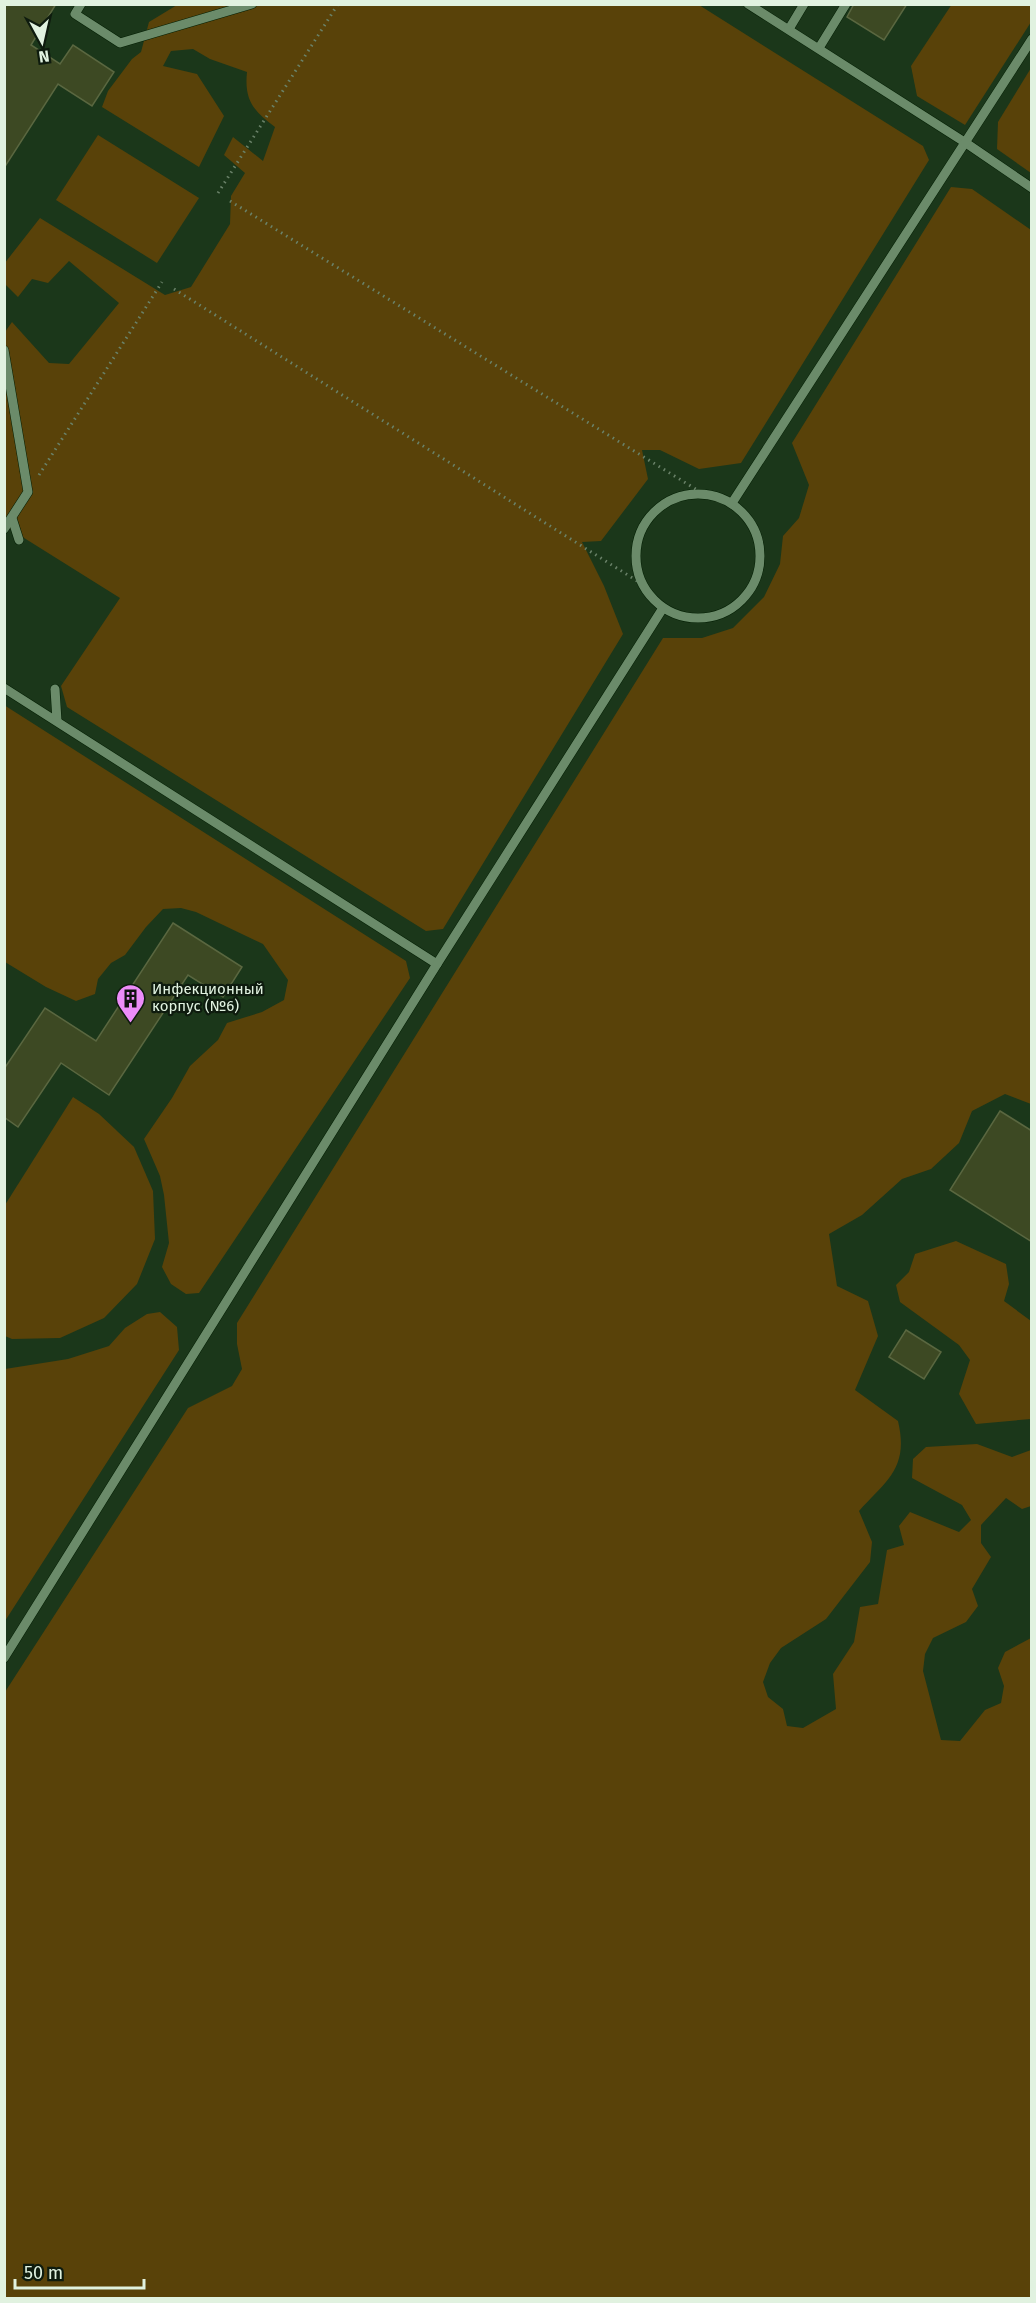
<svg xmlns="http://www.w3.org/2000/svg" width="1036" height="2303" viewBox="0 0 1036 2303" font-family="'Fira Sans',sans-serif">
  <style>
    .green { fill: #594209 }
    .building { fill: #3d4923; stroke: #5a6740; stroke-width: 1.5 }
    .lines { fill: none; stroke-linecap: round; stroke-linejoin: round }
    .service-casing { stroke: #031e03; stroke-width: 10 }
    .path { stroke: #6a8269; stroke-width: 3; stroke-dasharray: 1.5 4.5; stroke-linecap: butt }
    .service { stroke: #6b8b6a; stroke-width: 9 }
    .labels { text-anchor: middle; stroke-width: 4.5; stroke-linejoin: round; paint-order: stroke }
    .poi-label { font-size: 15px; fill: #e1f2e0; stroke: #0e1b0e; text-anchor: start }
  </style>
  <rect width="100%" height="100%" fill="#1b371a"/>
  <g class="green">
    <path d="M952 4 1031 5V22L965 125 917 96 911 66Z"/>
    <path d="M177 5H699L923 146 929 160 741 463 699 469 660 450H642L648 479 601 541 582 542 604 586 623 634 443 929 426 931 67 707 61 686 120 598 5 526V332L12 322 49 363 69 364 119 303 69 261 48 283 32 279 18 297 5 284 4 264 40 218 165 295 191 287 230 224 231 196 245 173 224 155 233 137 263 161 275 127C254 111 244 101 247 72L210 59 193 49 171 51 163 66 197 74 224 116 199 167 102 107 108 91 132 59 141 52 149 22Z"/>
    <path d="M1031 68V173L997 149 998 122Z"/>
    <path d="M98 135 199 198 157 263 56 200Z"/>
    <path d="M951 187 972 189 1031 230V1104L1005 1094 972 1111 959 1143 931 1169 902 1179 862 1215 829 1234 837 1286 868 1301 878 1336 855 1390 898 1421C909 1468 887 1480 859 1511L872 1542 870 1562 826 1619 781 1648 770 1663 763 1682 768 1697 783 1709 787 1726 803 1728 836 1709 833 1674 854 1642 860 1607 878 1604 887 1550 904 1545 899 1526 910 1512 959 1532 971 1520 962 1505 912 1478 913 1459 926 1447 977 1444 1012 1457 1031 1450V1506L1022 1509 1006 1498 981 1525V1543L991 1557 972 1589 978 1606 966 1622 933 1638 925 1654 923 1671 941 1740 960 1741 985 1710 1001 1703 1004 1686 998 1668 1005 1652 1031 1638V2298H5V1692L188 1408 232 1386 242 1369 237 1344V1323L663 638H702L733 628 764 597 780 564 783 536 799 518 809 485 792 443Z"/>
    <path d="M4 705 406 961 410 978 199 1293 186 1294 171 1284 162 1267 169 1243 164 1195 160 1176 144 1139 172 1098 190 1066 218 1040 227 1023 262 1012 284 1000 288 980 263 944 196 912 181 908 163 909 146 927 125 955 111 963 98 979 95 994 76 1001 46 987 5 962Z"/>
    <path d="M73 1097 99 1114 134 1147 153 1191 155 1239 137 1284 104 1318 60 1338 12 1339 5 1336V1205Z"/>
    <path d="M956 1241 1006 1264 1009 1284 1004 1301 1031 1321V1419L976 1424 959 1394 970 1360 959 1345 900 1302 896 1285 909 1272 915 1254Z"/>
    <path d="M160 1312 177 1327 179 1350 5 1621V1369L68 1359 109 1346 125 1328 147 1314Z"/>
  </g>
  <g class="building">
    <path d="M4 4H56L31 45 60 64 73 45 114 72 92 106 58 84 4 168Z"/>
    <path d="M854 4H907L884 40 847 17Z"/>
    <path d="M173 923 242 967 223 997 188 975 109 1095 61 1063 18 1127 4 1117V1069L45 1008 96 1041Z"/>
    <path d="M1000 1111 1032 1131V1242L950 1190Z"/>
    <path d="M906 1330 941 1352 924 1379 889 1357Z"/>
  </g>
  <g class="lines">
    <defs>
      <g id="service">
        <path d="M81 4 75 14 120 43 252 4"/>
        <path d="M748 4 966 143 1032 188"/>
        <path d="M789 29 804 4"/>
        <path d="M819 48 846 4"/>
        <path d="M4 350 28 492 4 529"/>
        <circle cx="698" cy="556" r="62"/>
        <path d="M732 503 1032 39"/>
        <path d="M12 518 19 540"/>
        <path d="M4 688 437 964"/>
        <path d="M55 689 57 721"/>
        <path d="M4 1658 437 964 663 608"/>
      </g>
    </defs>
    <use href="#service" class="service-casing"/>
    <g class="path">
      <path d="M218 193 338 4"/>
      <path d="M230 201 702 493"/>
      <path d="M174 289 642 584"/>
      <path d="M39 475 162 282"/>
    </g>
    <use href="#service" class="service"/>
  </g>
  <defs>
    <symbol id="building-pin" viewBox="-11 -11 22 30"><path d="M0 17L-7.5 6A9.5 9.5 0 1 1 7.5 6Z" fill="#ed8cf9" stroke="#0e1b0e"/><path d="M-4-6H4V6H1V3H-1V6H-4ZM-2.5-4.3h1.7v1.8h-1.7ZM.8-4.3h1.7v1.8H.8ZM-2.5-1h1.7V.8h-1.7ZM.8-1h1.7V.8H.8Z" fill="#111"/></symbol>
  </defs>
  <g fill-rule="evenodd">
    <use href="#building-pin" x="114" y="982" width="33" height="45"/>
  </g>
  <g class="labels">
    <g class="poi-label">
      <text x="152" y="994">Инфекционный<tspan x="152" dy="17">корпус (№6)</tspan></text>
    </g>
  </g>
  <rect width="1036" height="2303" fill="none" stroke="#e1f2e0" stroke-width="12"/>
  <g transform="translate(42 42) rotate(172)" stroke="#0e1b0e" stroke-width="4.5" paint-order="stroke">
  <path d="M0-4.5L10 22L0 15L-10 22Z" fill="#e1f2e0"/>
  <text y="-9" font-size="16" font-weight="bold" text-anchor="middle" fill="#e1f2e0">N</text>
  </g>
  <path d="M15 2279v9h129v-9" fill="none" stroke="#e1f2e0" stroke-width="3"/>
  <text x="24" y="2279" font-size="18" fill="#e1f2e0" stroke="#0e1b0e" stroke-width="4.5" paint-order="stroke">50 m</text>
</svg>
